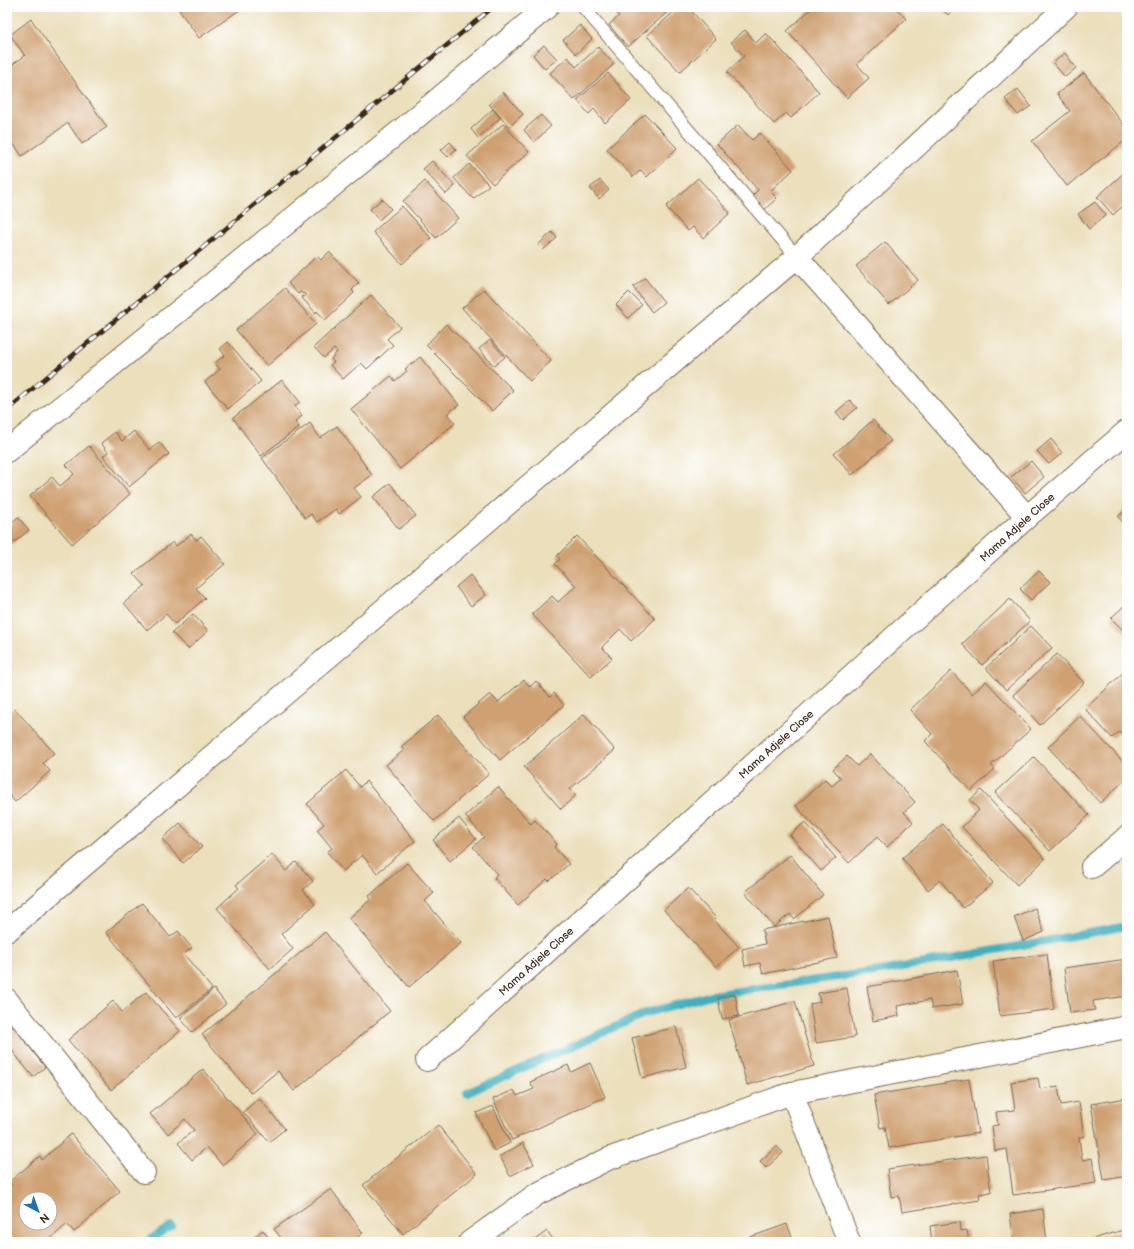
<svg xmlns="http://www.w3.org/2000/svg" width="1134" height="1249" viewBox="0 0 1134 1249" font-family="'Balsamiq Sans',sans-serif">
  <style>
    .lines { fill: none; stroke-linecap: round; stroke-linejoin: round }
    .stream { stroke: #41afbe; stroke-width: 8 }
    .building { fill: #cfa071; fill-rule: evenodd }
    .service-casing { stroke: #796955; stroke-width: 14 }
    .minor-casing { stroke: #796955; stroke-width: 24 }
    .service { stroke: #fff; stroke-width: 12 }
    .minor { stroke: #fff; stroke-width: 22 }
    .rail-casing { stroke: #3b2a1e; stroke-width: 4.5 }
    .rail { stroke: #fff; stroke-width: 3; stroke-dasharray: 9; stroke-linecap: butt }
    .labels { text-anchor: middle; stroke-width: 4; stroke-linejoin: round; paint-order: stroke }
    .street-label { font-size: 11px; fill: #3b2a1e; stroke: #fff }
  </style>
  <rect width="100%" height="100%" fill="#fff"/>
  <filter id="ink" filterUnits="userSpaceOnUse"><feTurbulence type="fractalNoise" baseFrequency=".025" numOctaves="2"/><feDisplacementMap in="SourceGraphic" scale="8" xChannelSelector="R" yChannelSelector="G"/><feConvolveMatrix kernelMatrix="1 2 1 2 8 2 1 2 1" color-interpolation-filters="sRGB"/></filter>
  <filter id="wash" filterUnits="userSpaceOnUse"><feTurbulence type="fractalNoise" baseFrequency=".012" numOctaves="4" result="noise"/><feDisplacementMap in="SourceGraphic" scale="16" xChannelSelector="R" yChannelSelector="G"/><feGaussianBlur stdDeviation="0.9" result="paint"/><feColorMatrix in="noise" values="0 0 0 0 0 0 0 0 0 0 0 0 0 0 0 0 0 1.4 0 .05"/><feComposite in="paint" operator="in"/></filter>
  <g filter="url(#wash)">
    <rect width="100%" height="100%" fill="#ebdfbc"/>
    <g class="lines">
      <g class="stream">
        <path d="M467 1093 646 1013 711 995 880 971 1127 926"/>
        <path d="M146 1242 171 1226"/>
      </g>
    </g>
    <g id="blocks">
      <g class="building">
        <path d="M183 7H244L199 38 179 10Z"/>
        <path d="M611 7H673L628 47 609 25 619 16Z"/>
        <path d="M679 7H688L716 39 680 72 647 36Z"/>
        <path d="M813 7H895L906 19 857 64 869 78 847 98 787 31Z"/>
        <path d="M940 7H956L948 15Z"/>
        <path d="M31 19 107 127 82 144 68 123 22 156 7 134V68L25 56 10 35Z"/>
        <path d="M580 25 592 39 576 54 563 40Z"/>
        <path d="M745 30 756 43 766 33 819 92 791 118 786 113 774 124 727 72 744 56 731 42Z"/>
        <path d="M544 45 557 59 545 69 533 55Z"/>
        <path d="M598 47 614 64 574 100 550 73 568 57 576 67Z"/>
        <path d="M1065 53 1076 68 1065 77 1053 63Z"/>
        <path d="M608 73 631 100 605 123 594 109 589 114 577 100Z"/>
        <path d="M1084 73 1127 129V139L1067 186 1032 141 1070 111 1057 94Z"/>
        <path d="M1018 89 1031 106 1018 115 1005 99Z"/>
        <path d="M503 92 523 114 509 127 489 104Z"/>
        <path d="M493 109 500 118 478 138 471 129Z"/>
        <path d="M645 114 677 148 647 177 641 170 633 177 607 149Z"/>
        <path d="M541 115 551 126 534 142 524 130Z"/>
        <path d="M503 124 529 152 493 184 467 156Z"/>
        <path d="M738 125 752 140 760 133 793 170 770 191 777 198 763 211 751 197 758 190 717 144Z"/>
        <path d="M450 142 456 149 448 157 441 150Z"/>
        <path d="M432 161 455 186 446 194 423 169Z"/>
        <path d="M469 164 489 185 473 199 454 178Z"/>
        <path d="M1127 170V202L1113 215 1097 197Z"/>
        <path d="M698 178 730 213 703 238 693 227 688 231 666 207Z"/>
        <path d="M600 180 609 190 599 199 590 188Z"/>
        <path d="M425 181 458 218 436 238 403 201Z"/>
        <path d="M382 199 391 209 379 220 370 209Z"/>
        <path d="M1095 202 1106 215 1089 229 1078 214Z"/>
        <path d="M402 206 431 238 402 264 373 232Z"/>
        <path d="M552 232 557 238 543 250 538 245Z"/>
        <path d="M885 242 918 280 889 305 856 266Z"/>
        <path d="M329 252 359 283 352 290 354 293 325 320 317 311 316 313 301 297 302 296 304 297 306 295 304 293 303 294 301 292 298 294 288 283 317 256 321 260Z"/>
        <path d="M645 278 664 302 652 312 633 287Z"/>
        <path d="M285 288 316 324 267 366 236 330Z"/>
        <path d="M484 289 551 361 530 381 462 308Z"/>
        <path d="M629 292 642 305 628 318 616 305Z"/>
        <path d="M371 295 400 327 387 339 393 345 367 369 361 363 343 379 330 365 334 362 331 359 337 352 334 349 324 358 314 347Z"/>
        <path d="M446 324 513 390 492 411 426 345Z"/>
        <path d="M490 340 505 357 494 366 479 349Z"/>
        <path d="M228 342 261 381 228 409 205 382 220 369 215 363 225 355 220 349Z"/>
        <path d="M420 357 459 405 447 414 455 423 400 469 351 409 391 376 395 381 407 371 405 369Z"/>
        <path d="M282 380 300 402 295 406 302 416 295 422 299 427 261 456 233 418Z"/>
        <path d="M850 400 857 408 843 420 836 412Z"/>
        <path d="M873 420 891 441 852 475 834 454Z"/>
        <path d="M310 423 320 438 337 426 372 475 354 488 361 497 339 514 336 509 317 522 311 514 305 518 262 458Z"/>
        <path d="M134 431 150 450 159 442 169 454 129 487 103 456 108 452 101 443 115 432 122 441Z"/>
        <path d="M1051 439 1062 453 1049 464 1037 451Z"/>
        <path d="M89 446 130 494 72 544 30 496 52 477 60 486 74 474 66 465Z"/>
        <path d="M1031 461 1044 477 1025 493 1011 477Z"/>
        <path d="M390 483 416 516 399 529 373 497Z"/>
        <path d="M1127 508V527L1118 517Z"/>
        <path d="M18 517 29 530 12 544 7 538V527Z"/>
        <path d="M191 534 196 540 201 536 225 564 196 588 205 598 175 624 166 614 147 630 124 603 145 586 134 573 173 542 176 546Z"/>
        <path d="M577 536 655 619 631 641 620 629 602 647 612 658 591 677 532 614 552 596 558 602 576 586 555 564 560 559 557 556Z"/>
        <path d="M1039 571 1050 582 1031 600 1020 589Z"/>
        <path d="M470 575 486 595 471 606 456 587Z"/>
        <path d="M1010 599 1030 621 982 665 962 644Z"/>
        <path d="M1127 603V634L1111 618Z"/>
        <path d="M193 614 208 631 188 649 172 633Z"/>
        <path d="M1031 626 1052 648 1006 690 986 668Z"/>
        <path d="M1057 654 1084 683 1040 725 1013 695Z"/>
        <path d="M1127 669V740L1119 732 1112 738 1085 709Z"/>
        <path d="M951 671 972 694 986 681 1031 729 991 765 995 769 971 791 925 741 932 734 910 710Z"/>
        <path d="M524 680 530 687 536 681 550 697 554 693 564 705 500 760 463 717 490 694 498 702Z"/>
        <path d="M15 709 54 753 43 763 50 771 15 802 9 795 7 796V716Z"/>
        <path d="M584 714 615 750 570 789 576 795 561 809 524 767Z"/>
        <path d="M438 715 489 774 434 821 386 765 404 750 401 747Z"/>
        <path d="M1080 716 1127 766V778L1100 803 1048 747Z"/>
        <path d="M870 754 915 802 904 812 913 822 887 847 877 837 849 863 796 806 825 779 832 786 841 778 833 769 847 756 857 766Z"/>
        <path d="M1034 757 1089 815 1050 851 995 793Z"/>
        <path d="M346 770 360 787 366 781 415 841 377 873 362 855 343 871 327 852 332 848 317 830 324 824 307 804Z"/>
        <path d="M498 787 531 824 535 820 557 844 554 847 569 864 549 881 547 879 518 905 494 878 497 874 473 847 484 837 465 816Z"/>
        <path d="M981 790 1045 859 1017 885 962 827 979 810 970 800Z"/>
        <path d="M459 818 476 839 450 861 433 840Z"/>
        <path d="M805 822 836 858 821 871 790 835Z"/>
        <path d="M180 823 202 847 183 863 162 839Z"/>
        <path d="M943 824 993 883 963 908 940 880 928 890 902 858Z"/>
        <path d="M272 854 286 871 296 862 313 881 303 890 315 904 281 934 293 949 270 969 217 908 239 888 236 885Z"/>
        <path d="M790 855 823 895 794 919 790 914 774 927 745 892Z"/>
        <path d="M407 863 434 893 425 901 461 943 409 987 349 918 371 899 369 896Z"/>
        <path d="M688 888 716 918 714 920 739 947 716 967 664 910Z"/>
        <path d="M142 903 170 937 178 931 192 948 184 954 212 989 176 1018 106 932Z"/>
        <path d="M1035 908 1044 932 1023 941 1014 917Z"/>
        <path d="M828 916 837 958 763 974 760 963 745 966 742 949 765 944 762 930Z"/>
        <path d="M325 932 390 1011 294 1091 278 1071 251 1093 202 1035Z"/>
        <path d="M1047 954 1054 1009 1000 1016 993 961Z"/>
        <path d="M1127 959V996L1093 1001 1095 1010 1070 1013 1064 968Z"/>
        <path d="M957 970 963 1004 932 1009 930 1000 897 1006 899 1016 873 1021 867 987Z"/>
        <path d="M847 988 855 1037 816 1043 810 1004 820 1002 818 993Z"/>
        <path d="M214 989 226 1004 192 1032 180 1018Z"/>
        <path d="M146 992 180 1031 111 1090 68 1040 113 1001 122 1012Z"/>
        <path d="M735 994 739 1016 722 1019 718 998Z"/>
        <path d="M795 1001 814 1066 747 1085 729 1020Z"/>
        <path d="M13 1026 45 1067 33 1077 7 1044V1031Z"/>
        <path d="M676 1027 686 1067 642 1078 632 1038Z"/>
        <path d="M590 1063 605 1097 512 1140 493 1099 514 1090 517 1096 534 1089 530 1082 568 1065 571 1072Z"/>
        <path d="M203 1069 258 1134 222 1165 207 1147 192 1160 178 1143 194 1130 185 1119 168 1134 150 1114Z"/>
        <path d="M1038 1078 1040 1089 1058 1086 1061 1105 1079 1102 1084 1137H1079L1082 1160 1092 1158 1096 1183 1013 1195 1007 1149 995 1151 992 1126 998 1125 996 1112 1015 1110 1011 1082Z"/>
        <path d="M969 1079 978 1133 889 1148 885 1127 880 1128 874 1095Z"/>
        <path d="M259 1098 285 1129 269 1142 243 1112Z"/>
        <path d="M1127 1098V1176L1104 1180 1091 1104Z"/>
        <path d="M493 1106 510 1143 494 1151 476 1113Z"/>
        <path d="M438 1125 477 1174 403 1234 363 1185Z"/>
        <path d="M71 1134 120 1191 74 1232 67 1224 47 1242H7V1190L12 1185 9 1182 40 1156 42 1160ZM26 1199H50V1223H26Z"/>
        <path d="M523 1143 534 1164 510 1176 500 1156Z"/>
        <path d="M777 1146 783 1153 766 1168 760 1161Z"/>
        <path d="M986 1155 991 1192 979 1194 980 1200 902 1212 899 1196 891 1197 887 1169Z"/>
        <path d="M331 1189 363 1233 350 1242H284L274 1229Z"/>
        <path d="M1043 1209 1047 1242H1014L1010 1214Z"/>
        <path d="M960 1222 961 1231 967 1230 969 1242H932L930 1226Z"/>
        <path d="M787 1224 794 1242H737Z"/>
        <path d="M1127 1229V1242H1089V1240Z"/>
        <path d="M263 1230 272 1242H248Z"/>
        <path d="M547 1231 555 1242H532Z"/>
        <path d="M1001 1239V1242H985V1241Z"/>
      </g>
    </g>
  </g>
  <g filter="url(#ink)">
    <use href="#blocks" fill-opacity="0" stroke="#796955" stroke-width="1"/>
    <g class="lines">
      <defs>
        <path id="service" d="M583 7 797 257"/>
        <g id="minor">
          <path d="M797 257 1027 517"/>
          <path d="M7 451 411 122 547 7"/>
          <path d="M1092 867 1127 837"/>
          <path d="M7 931 797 257 1066 7"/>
          <path d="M7 1000 144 1172"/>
          <path d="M427 1060 1027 517 1127 431"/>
          <path d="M792 1093 849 1242"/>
          <path d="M470 1242 537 1194 608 1159 792 1093 1127 1027"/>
        </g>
      </defs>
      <use href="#service" class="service-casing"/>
      <use href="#minor" class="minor-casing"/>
      <use href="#service" class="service"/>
      <use href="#minor" class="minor"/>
      <defs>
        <path id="rail" d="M7 410 493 7"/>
      </defs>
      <use href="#rail" class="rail-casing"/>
      <use href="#rail" class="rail"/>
    </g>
  </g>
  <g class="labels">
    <g class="street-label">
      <text transform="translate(1017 527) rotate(-42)" y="4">Mama Adjele Close</text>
      <text transform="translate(776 744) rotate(-42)" y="4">Mama Adjele Close</text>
      <text transform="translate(536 961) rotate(-42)" y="4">Mama Adjele Close</text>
    </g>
  </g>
  <rect width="1134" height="1249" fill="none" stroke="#fff" stroke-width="24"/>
  <g transform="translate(38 1211) rotate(139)"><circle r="19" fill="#ffffff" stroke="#b1aaa5"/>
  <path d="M0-3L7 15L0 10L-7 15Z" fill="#1f6fb2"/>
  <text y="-6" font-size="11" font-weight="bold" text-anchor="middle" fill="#3b2a1e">N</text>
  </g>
</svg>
